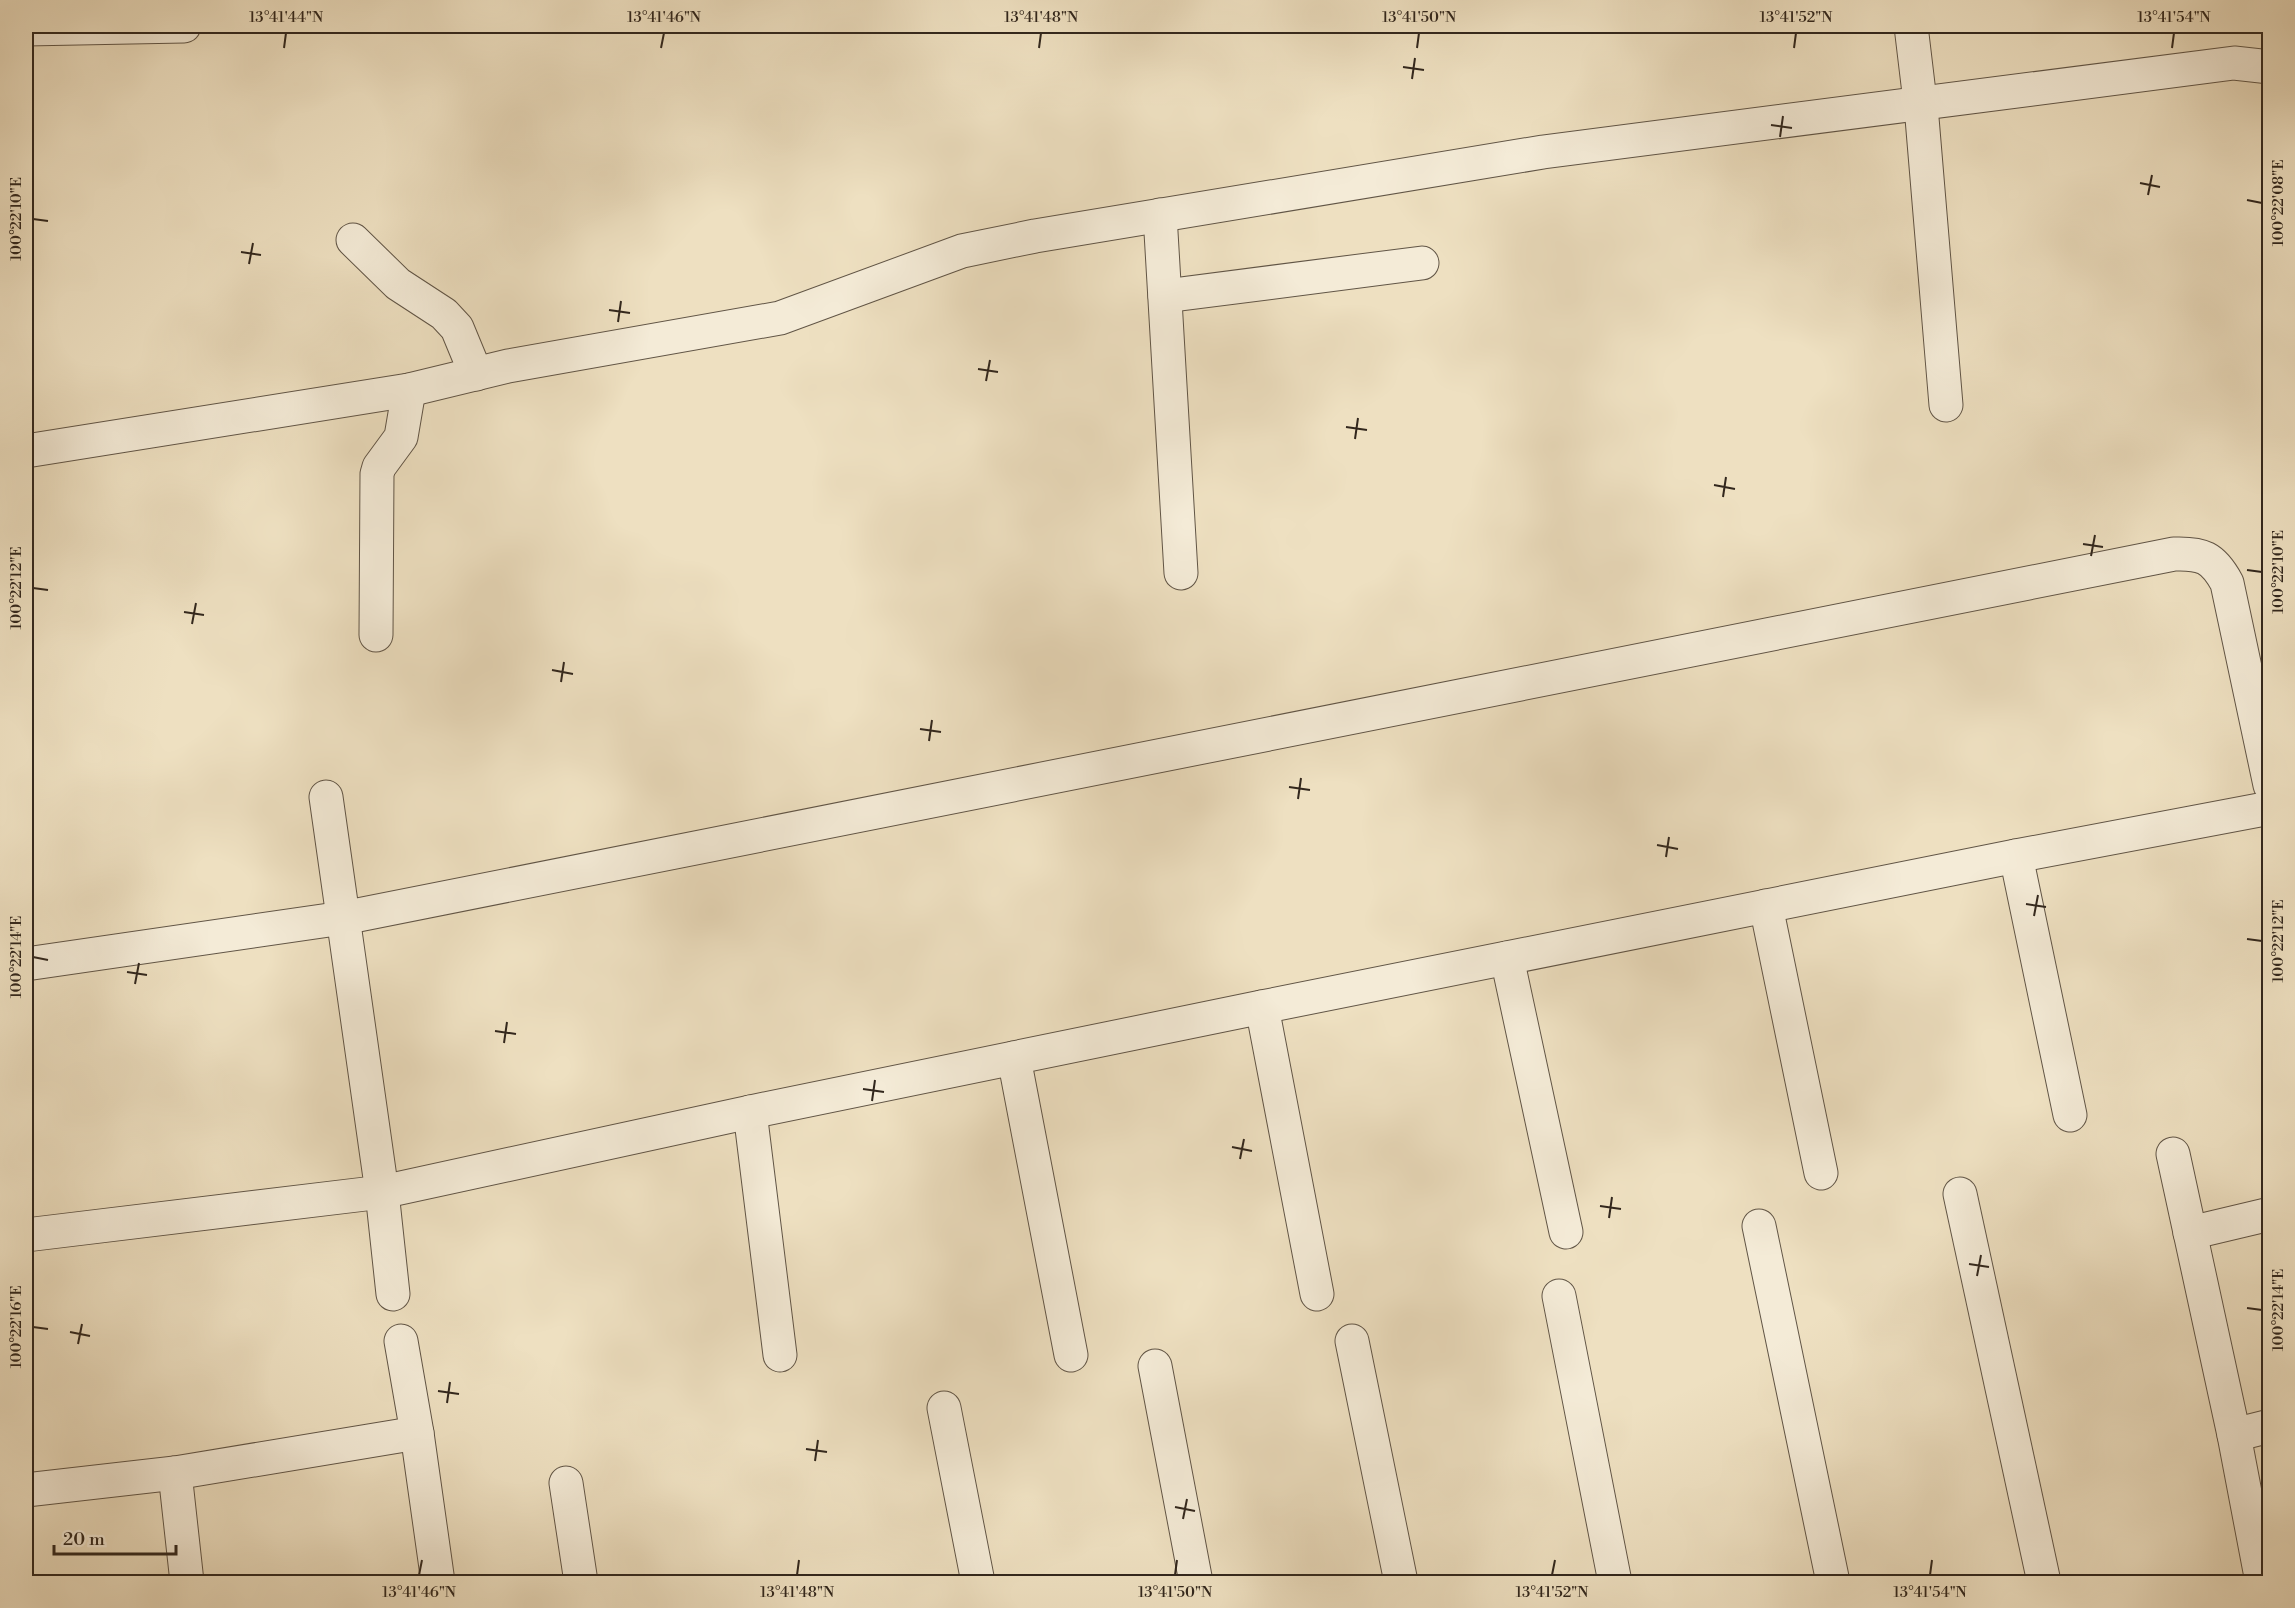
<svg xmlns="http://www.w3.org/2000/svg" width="2295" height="1608" viewBox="0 0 2295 1608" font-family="'Libre Bodoni',serif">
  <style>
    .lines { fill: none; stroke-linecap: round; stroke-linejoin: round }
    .minor-casing { stroke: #615546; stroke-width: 35 }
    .minor { stroke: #f4ebd7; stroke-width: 33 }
    .ticks { fill: none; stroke: #32271d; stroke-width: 2 }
    .neatline { fill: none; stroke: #32271d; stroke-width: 2 }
    .ticks-label { font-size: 15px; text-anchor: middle; fill: #32271d }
  </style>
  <rect width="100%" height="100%" fill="#eee0c1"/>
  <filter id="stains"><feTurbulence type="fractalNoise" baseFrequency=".00333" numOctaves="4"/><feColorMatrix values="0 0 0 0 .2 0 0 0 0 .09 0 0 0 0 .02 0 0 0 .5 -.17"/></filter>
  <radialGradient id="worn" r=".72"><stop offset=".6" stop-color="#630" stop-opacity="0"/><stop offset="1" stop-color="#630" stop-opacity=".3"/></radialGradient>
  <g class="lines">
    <defs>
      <g id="minor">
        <path d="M1911 26 1922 118 1946 405"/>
        <path d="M26 29 184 26"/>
        <path d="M1160 215 1181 573"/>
        <path d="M353 240 398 284 444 314 457 328 476 374"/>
        <path d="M1165 296 1422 263"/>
        <path d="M26 451 409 390 508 366 780 318 962 251 1035 236 1543 152 2234 63 2270 67"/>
        <path d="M376 635 377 474 379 467 401 437 409 390"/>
        <path d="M326 797 382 1192 393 1294"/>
        <path d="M2016 856 2070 1115"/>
        <path d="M1766 906 1821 1173"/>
        <path d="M1507 958 1566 1232"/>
        <path d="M26 964 343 918 2174 554C2202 553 2213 557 2227 583L2270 785"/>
        <path d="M1262 1007 1317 1294"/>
        <path d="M1014 1058 1071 1355"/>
        <path d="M750 1112 780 1355"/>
        <path d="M2173 1154 2234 1435 2262 1582"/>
        <path d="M1960 1194 2044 1582"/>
        <path d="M1759 1226 1833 1582"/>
        <path d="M2190 1233 2270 1214"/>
        <path d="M26 1235 382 1192 750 1112 1262 1007 2016 856 2270 808"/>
        <path d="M1559 1296 1615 1582"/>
        <path d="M401 1341 417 1433 438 1582"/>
        <path d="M1352 1341 1401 1582"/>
        <path d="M1155 1366 1196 1582"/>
        <path d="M944 1408 978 1582"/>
        <path d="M2234 1435 2270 1426"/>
        <path d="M175 1473 187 1582"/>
        <path d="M566 1483 581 1582"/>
        <path d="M26 1490 175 1473 417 1433"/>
      </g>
    </defs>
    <use href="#minor" class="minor-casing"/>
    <use href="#minor" class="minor"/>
  </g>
  <path class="ticks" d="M284 48 286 33M661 48 664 33M1039 48 1041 33M1417 48 1419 33M1794 48 1796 33M2172 48 2174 33M1403 67 1424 70M1412 79 1415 58M1771 125 1792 128M1780 137 1783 116M2140 183 2160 187M2148 195 2152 175M2247 200 2262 203M33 219 48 221M241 252 261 255M249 264 253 243M609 310 630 313M618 322 621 301M978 369 998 372M986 381 990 360M1346 427 1367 430M1355 439 1358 418M1714 485 1735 489M1723 497 1726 477M2083 544 2103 547M2091 556 2095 535M2247 570 2262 572M33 588 48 590M184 612 204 615M192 624 196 603M552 670 573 674M561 682 564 662M920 729 941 732M929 741 932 720M1289 787 1310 790M1298 799 1301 778M1657 845 1678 849M1666 857 1669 837M2026 904 2046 907M2034 916 2038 895M2247 939 2262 941M33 957 48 960M127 972 147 975M135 984 139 963M495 1031 516 1034M504 1043 507 1022M863 1089 884 1092M872 1101 875 1080M1232 1147 1252 1151M1240 1159 1244 1139M1600 1206 1621 1209M1609 1218 1612 1197M1969 1264 1989 1267M1977 1276 1981 1255M2247 1308 2262 1310M33 1327 48 1329M70 1332 90 1336M78 1344 82 1324M438 1391 459 1394M447 1403 450 1382M806 1449 827 1452M815 1461 818 1440M1175 1507 1195 1511M1183 1519 1187 1499M419 1575 422 1560M797 1575 799 1560M1175 1575 1177 1560M1552 1575 1555 1560M1930 1575 1932 1560"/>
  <rect width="2295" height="1608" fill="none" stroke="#eee0c1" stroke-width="66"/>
  <path d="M54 1545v9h122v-9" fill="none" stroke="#32271d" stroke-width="3"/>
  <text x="63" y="1545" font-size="18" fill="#32271d" stroke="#f4ebd7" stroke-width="4.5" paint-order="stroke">20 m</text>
  <rect x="33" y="33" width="2229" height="1542" class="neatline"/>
  <g class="ticks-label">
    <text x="286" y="22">13°41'44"N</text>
    <text x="664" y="22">13°41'46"N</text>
    <text x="1041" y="22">13°41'48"N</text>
    <text x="1419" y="22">13°41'50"N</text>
    <text x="1796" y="22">13°41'52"N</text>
    <text x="2174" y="22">13°41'54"N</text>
    <text transform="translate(2278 203) rotate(-90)" y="5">100°22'08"E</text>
    <text transform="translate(16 219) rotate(-90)" y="5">100°22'10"E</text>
    <text transform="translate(2278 572) rotate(-90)" y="5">100°22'10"E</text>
    <text transform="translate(16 588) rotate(-90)" y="5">100°22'12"E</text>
    <text transform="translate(2278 941) rotate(-90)" y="5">100°22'12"E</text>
    <text transform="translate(16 957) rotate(-90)" y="5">100°22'14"E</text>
    <text transform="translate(2278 1310) rotate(-90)" y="5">100°22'14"E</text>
    <text transform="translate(16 1327) rotate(-90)" y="5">100°22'16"E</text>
    <text x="419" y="1597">13°41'46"N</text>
    <text x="797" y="1597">13°41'48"N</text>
    <text x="1175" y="1597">13°41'50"N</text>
    <text x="1552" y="1597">13°41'52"N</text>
    <text x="1930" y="1597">13°41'54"N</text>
  </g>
  <rect width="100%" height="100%" filter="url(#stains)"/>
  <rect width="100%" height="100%" fill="url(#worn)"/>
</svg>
